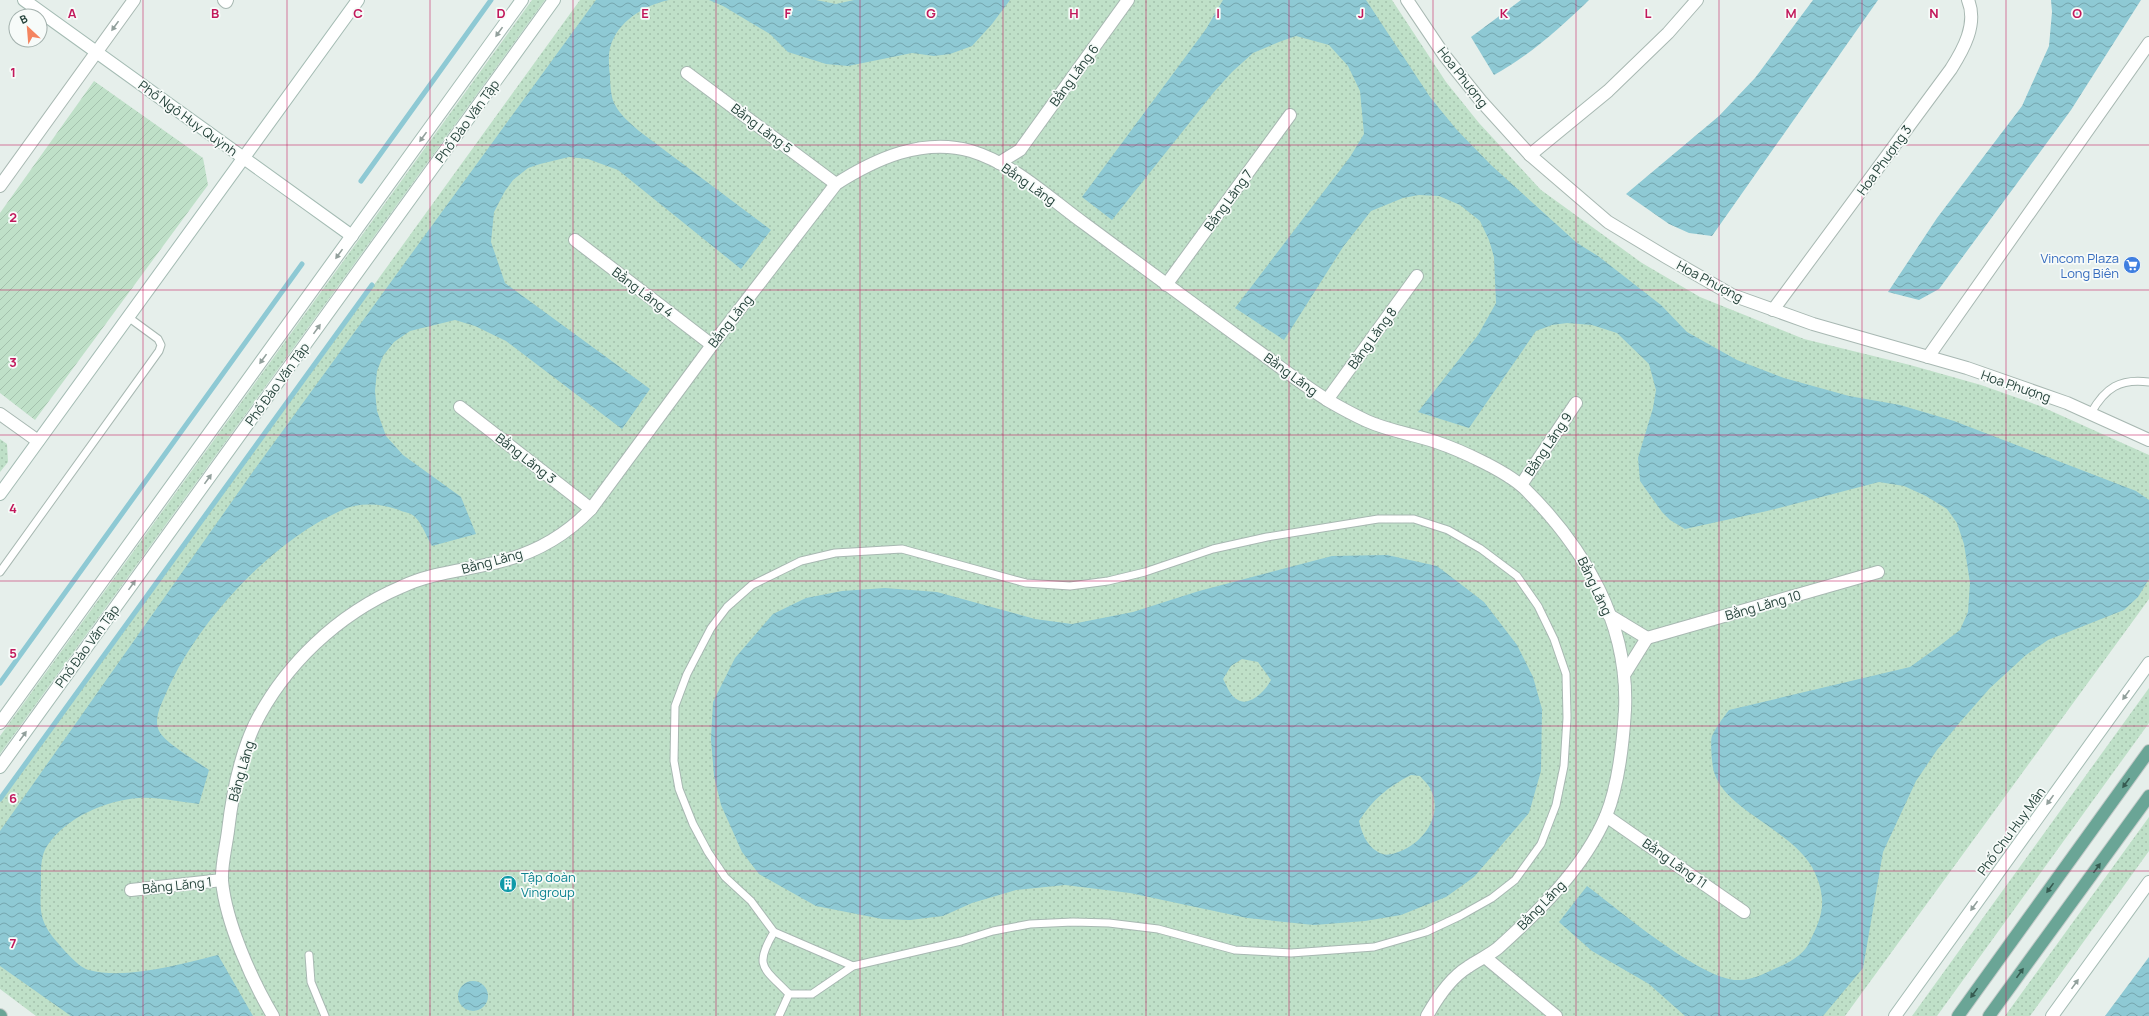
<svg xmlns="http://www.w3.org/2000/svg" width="2149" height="1016" viewBox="0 0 2149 1016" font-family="Manrope,sans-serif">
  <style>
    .grass { fill: url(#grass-dots) }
    .garden { fill: url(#garden-furrows) }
    .water { fill: url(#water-waves); fill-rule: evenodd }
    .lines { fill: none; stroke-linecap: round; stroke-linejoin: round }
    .stream { stroke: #8ec9d4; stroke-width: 5 }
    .lane-casing { stroke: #a8b8b2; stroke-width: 9 }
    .street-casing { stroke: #a8b8b2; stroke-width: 14 }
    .secondary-casing { stroke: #a4bbb3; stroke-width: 14 }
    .primary-casing { stroke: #c2cac8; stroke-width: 14 }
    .lane { stroke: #fff; stroke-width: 7 }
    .street { stroke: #fff; stroke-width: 12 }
    .secondary { stroke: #fff; stroke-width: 12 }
    .primary { stroke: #6aa596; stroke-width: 12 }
    .oneway { fill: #92a09c }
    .oneway2 { fill: #365b51 }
    .grid { fill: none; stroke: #c2185b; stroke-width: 1; stroke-opacity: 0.55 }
    .labels { text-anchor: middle; stroke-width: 3.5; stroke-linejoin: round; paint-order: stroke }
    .street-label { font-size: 13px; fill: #24423a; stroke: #f7fbf9 }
    .shop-label { font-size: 13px; fill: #366cbe; stroke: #f7fbf9; text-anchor: end }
    .culture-label { font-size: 13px; fill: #0d838f; stroke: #f7fbf9; text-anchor: start }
    .grid-label { font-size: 13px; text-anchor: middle; font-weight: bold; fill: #c2185b; stroke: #f7fbf9; stroke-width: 3.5; stroke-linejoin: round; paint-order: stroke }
  </style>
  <defs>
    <pattern id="grass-dots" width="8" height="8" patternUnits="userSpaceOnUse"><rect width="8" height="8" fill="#bfe0c8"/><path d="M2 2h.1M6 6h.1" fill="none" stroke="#a4c1ad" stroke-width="1.8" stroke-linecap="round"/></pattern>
    <pattern id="garden-furrows" width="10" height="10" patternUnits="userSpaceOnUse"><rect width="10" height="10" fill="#bfe0c8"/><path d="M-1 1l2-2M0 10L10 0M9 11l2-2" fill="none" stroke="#a4c1ad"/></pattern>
    <pattern id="water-waves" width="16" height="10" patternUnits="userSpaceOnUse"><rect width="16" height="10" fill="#8ec9d4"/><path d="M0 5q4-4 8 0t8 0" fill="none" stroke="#74a5ad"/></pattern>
  </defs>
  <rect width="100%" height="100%" fill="#e6efeb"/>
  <g class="grass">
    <path d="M532 0H545L0 754V736Z"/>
    <path d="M580 0H1392L1446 82 1479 123 1541 190 1642 263 1700 297 1804 339 1910 365 1981 385 2040 406 2149 455V599L1845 1016H36L0 989V802Z"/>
    <path d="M0 439 7 444 8 462 0 472Z"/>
    <path d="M2149 688V723L1937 1016H1912Z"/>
    <path d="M2149 817V851L2030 1016H2005Z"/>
  </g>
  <path class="garden" d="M94 81 203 158 208 185 35 420 0 393V213Z"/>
  <g class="water">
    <path d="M596 0H669C645 5 617 21 610 48 608 57 609 67 610 76 610 84 611 96 614 103 620 115 629 122 639 131L771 230 741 269 618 170 588 159 569 157 540 164 528 168 513 180 505 191 494 212 491 242 505 283 650 389 622 429 506 341 475 326 455 320 410 331 394 342 383 356 377 371 375 391 377 411 386 436 403 455 461 497 476 534 432 546C427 538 422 523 415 517 412 513 403 512 399 510 381 503 357 502 340 511 270 543 198 621 167 691 162 703 153 718 159 731 165 743 198 762 209 770L199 804C180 802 159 797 139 798 107 800 66 817 47 846 40 857 41 871 41 884 40 911 39 921 57 942 64 950 79 968 89 970 125 980 182 964 218 955L253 1016H71L0 966V831L252 473Z"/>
    <path d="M709 0H816L836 4 854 0H1010L992 24 972 46 950 54 934 56 912 53 848 66 826 64 788 52 770 34 723 6Z"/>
    <path d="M1223 0H1366L1430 97 1456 129 1491 165 1577 243 1598 256 1661 305 1687 332 1737 360 1784 378 1849 396 1900 405 1954 421 2136 491 2149 500V579L2138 597 2124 610 2048 640 2026 655 1990 688 1961 721 1937 750 1916 781 1883 852 1863 968 1823 1016H1685L1649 984 1592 951 1559 922 1587 886C1618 909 1704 983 1740 980 1751 980 1764 974 1774 969 1786 964 1801 957 1808 945 1822 917 1828 903 1815 873 1798 832 1725 811 1714 772 1712 766 1710 741 1712 736 1716 727 1723 718 1729 710L1910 667 1938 647 1960 630 1968 612 1970 583 1964 544 1957 523 1947 509 1926 496 1904 486 1879 482 1767 511 1685 529 1670 520 1662 512 1640 481 1638 458 1653 408 1656 390 1649 364 1617 333 1592 325 1567 323 1552 325 1536 331 1469 428 1418 412 1478 335 1496 303 1494 257 1489 240 1480 221 1460 205 1439 196 1419 195 1403 198 1371 211 1343 247 1284 340 1235 308 1350 157 1364 134 1360 91 1348 66 1329 45 1296 36 1279 42 1253 53 1232 72 1214 92 1112 220 1082 197 1206 29Z"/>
    <path d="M1521 0H1589C1560 28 1529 56 1494 75L1471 37Z"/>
    <path d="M1813 0H1878L1712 236 1689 233 1669 224 1626 194 1719 116 1755 78Z"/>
    <path d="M2051 0H2141L2071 110 1939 289 1919 300 1888 292 1937 218 2022 106 2049 46 2052 12Z"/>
    <path d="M1387 555 1437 566 1484 602 1517 645 1533 677 1542 709 1541 771 1529 813 1474 877 1446 897 1401 915 1365 921 1314 925 1247 918 1130 893 1065 885 1016 890 972 903 943 916 910 920 882 919 816 906 759 874 742 852 721 805 714 776 711 739 713 702 735 658 773 614 806 598 842 591 885 588 937 592 1035 619 1072 624 1133 612 1199 591 1332 556ZM1242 659 1258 662 1271 680C1266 690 1250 707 1238 700 1230 696 1227 686 1223 679L1231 666ZM1411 775 1420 776C1423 780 1428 784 1430 788 1444 813 1425 841 1401 851 1393 854 1386 857 1378 852 1366 845 1362 833 1359 821 1372 800 1389 786 1411 775Z"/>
    <path d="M2149 957V1016H2105Z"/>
    <circle cx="473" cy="996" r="15"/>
  </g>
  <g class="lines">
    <g class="stream">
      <path d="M361 181 491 0"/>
      <path d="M0 683 302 264"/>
      <path d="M0 799 372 285"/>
    </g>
    <defs>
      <g id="lane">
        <path d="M2091 413C2105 388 2120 378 2149 382"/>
        <path d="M0 572 159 351 161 345 158 339 128 317"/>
        <path d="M774 932C753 967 764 968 789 994"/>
        <path d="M309 955 311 982 325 1016"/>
        <path d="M779 1016 789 994H812L853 966 961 941 993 931 1030 924 1073 922 1109 923 1158 929 1235 950 1291 953 1374 947 1426 932 1460 916 1492 898 1515 880 1541 844 1556 805 1564 766 1567 718 1566 674 1554 639 1538 606 1517 576 1481 549 1448 530 1414 519H1378L1267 537 1213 549 1145 572 1108 581 1070 586 1026 583 902 549 835 553 801 561 752 585 727 607 711 628 687 674 675 706 674 761 679 789 693 824 708 852 725 877 751 901 774 932 853 966"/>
      </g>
      <g id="street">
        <path d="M224 0 226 2 227 0"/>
        <path d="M1407 0 1444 55 1481 101 1530 155 1608 222 1666 257 1732 295 1813 324 1967 368 2067 403 2149 440"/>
        <path d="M687 73 836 184"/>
        <path d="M1530 155 1608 91 1668 33 1697 0"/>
        <path d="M999 163 1020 150 1128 0"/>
        <path d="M0 186 134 0"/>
        <path d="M575 240 712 345"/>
        <path d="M1166 285 1290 115"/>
        <path d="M1773 310 1951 69C1963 50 1978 24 1968 0"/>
        <path d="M1928 357 2149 43"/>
        <path d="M1327 400 1417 276"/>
        <path d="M460 407 591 509"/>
        <path d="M0 414 38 441"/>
        <path d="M1521 485 1576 403"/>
        <path d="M1609 615 1647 638"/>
        <path d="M1647 638 1878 572"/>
        <path d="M1624 675 1647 638"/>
        <path d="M1606 816 1744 912"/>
        <path d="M131 890 222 880"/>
        <path d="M1486 958 1556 1016"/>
        <path d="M273 1016C252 981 226 923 222 881 221 866 226 847 228 831 232 796 239 759 254 726 284 665 338 614 401 587 432 572 469 570 502 561 537 552 567 534 591 509L712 345 836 184C875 159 923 137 971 151 1014 164 1049 198 1085 224 1139 264 1193 304 1247 343 1274 362 1301 384 1329 401 1341 408 1354 415 1367 421 1389 431 1413 434 1436 442 1460 450 1506 471 1524 488 1584 547 1629 623 1625 710 1623 744 1619 784 1606 816 1584 868 1539 911 1498 948 1488 956 1478 960 1468 967 1450 978 1437 998 1427 1016"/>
      </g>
      <g id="secondary">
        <path d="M24 0 352 236"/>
        <path d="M0 494 358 0"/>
        <path d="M0 723 522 0"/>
        <path d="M0 767 554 0"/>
        <path d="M1895 1016 2149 663"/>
        <path d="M2052 1016 2149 882"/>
      </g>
      <g id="primary">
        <path d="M0 1015 1 1016"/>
        <path d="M1958 1016 2149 751"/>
        <path d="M1989 1016 2149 796"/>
      </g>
    </defs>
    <use href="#lane" class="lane-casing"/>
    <use href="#street" class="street-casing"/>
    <use href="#secondary" class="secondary-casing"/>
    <use href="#primary" class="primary-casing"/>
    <use href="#lane" class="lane"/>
    <use href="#street" class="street"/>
    <use href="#secondary" class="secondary"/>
    <use href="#primary" class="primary"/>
  </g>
  <defs><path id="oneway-solid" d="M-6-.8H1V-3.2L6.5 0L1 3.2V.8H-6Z"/></defs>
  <g class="oneway">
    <use href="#oneway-solid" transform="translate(115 26) rotate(126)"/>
    <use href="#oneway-solid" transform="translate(499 32) rotate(126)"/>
    <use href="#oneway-solid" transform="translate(423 137) rotate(126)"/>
    <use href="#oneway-solid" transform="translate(339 254) rotate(126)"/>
    <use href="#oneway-solid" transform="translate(317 329) rotate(-54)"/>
    <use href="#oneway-solid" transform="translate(263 359) rotate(126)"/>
    <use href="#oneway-solid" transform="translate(208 479) rotate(-54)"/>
    <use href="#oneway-solid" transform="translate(132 585) rotate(-54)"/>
    <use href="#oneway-solid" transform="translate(2126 695) rotate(126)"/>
    <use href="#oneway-solid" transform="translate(23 736) rotate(-54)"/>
    <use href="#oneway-solid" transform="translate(2050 800) rotate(126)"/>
    <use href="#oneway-solid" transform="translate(1974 906) rotate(126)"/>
    <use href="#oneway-solid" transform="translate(2075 984) rotate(-54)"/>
  </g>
  <g class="oneway2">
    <use href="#oneway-solid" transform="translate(2126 783) rotate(126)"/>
    <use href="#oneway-solid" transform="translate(2097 868) rotate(-54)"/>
    <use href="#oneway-solid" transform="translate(2050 888) rotate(126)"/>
    <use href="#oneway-solid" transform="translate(2020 973) rotate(-54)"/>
    <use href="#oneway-solid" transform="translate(1974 993) rotate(126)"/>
  </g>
  <path class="grid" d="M143 0V1016M287 0V1016M430 0V1016M573 0V1016M716 0V1016M860 0V1016M1003 0V1016M1146 0V1016M1289 0V1016M1433 0V1016M1576 0V1016M1719 0V1016M1862 0V1016M2006 0V1016M0 145H2149M0 290H2149M0 435H2149M0 581H2149M0 726H2149M0 871H2149"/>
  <defs>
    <symbol id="supermarket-disc" viewBox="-11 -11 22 22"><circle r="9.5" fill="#3f7fe0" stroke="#f7fbf9"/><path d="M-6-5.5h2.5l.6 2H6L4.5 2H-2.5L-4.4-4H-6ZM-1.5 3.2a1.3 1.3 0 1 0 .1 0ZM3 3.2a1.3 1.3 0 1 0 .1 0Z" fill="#fff"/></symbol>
    <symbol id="building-disc" viewBox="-11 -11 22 22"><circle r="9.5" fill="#0f9aa8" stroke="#f7fbf9"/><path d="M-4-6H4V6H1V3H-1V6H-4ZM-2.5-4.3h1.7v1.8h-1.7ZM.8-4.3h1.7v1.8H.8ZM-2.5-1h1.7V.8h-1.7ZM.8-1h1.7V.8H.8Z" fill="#fff"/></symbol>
  </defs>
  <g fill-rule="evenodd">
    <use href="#supermarket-disc" x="2122" y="255" width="20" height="20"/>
    <use href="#building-disc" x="498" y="874" width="20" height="20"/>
  </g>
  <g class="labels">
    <g class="street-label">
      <text transform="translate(1074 75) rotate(-54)" y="5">Bằng Lăng 6</text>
      <text transform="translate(1463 77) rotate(52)" y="5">Hoa Phượng</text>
      <text transform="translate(188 118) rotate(36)" y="5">Phố Ngô Huy Quỳnh</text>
      <text transform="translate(467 121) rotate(-54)" y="5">Phố Đào Văn Tập</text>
      <text transform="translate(762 128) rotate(37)" y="5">Bằng Lăng 5</text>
      <text transform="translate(1884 160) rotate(-54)" y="5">Hoa Phượng 3</text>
      <text transform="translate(1029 184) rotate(35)" y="5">Bằng Lăng</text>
      <text transform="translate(1228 200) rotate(-54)" y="5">Bằng Lăng 7</text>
      <text transform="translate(1710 281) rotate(28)" y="5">Hoa Phượng</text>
      <text transform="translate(643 292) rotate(37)" y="5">Bằng Lăng 4</text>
      <text transform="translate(730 321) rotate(-52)" y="5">Bằng Lăng</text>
      <text transform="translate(1372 338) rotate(-54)" y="5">Bằng Lăng 8</text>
      <text transform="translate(1291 374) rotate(36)" y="5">Bằng Lăng</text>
      <text transform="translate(277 384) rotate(-54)" y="5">Phố Đào Văn Tập</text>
      <text transform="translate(2016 386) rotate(19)" y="5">Hoa Phượng</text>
      <text transform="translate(1548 444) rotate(-56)" y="5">Bằng Lăng 9</text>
      <text transform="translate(526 458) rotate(38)" y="5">Bằng Lăng 3</text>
      <text transform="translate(492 561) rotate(-15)" y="5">Bằng Lăng</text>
      <text transform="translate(1595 586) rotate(65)" y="5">Bằng Lăng</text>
      <text transform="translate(1763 605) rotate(-16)" y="5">Bằng Lăng 10</text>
      <text transform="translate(87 646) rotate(-54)" y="5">Phố Đào Văn Tập</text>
      <text transform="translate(241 771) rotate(-74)" y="5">Bằng Lăng</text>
      <text transform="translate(2011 831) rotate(-54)" y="5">Phố Chu Huy Mân</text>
      <text transform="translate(1675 863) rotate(35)" y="5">Bằng Lăng 11</text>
      <text transform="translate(177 885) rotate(-6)" y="5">Bằng Lăng 1</text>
      <text transform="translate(1541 905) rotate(-46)" y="5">Bằng Lăng</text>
    </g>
    <g class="shop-label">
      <text x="2119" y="263">Vincom Plaza<tspan x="2119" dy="15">Long Biên</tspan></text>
    </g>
    <g class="culture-label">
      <text x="521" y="882">Tập đoàn<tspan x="521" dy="15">Vingroup</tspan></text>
    </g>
  </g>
  <g class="grid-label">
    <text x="72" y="18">A</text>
    <text x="215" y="18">B</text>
    <text x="358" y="18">C</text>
    <text x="501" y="18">D</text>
    <text x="645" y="18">E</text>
    <text x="788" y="18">F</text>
    <text x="931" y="18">G</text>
    <text x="1074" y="18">H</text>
    <text x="1218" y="18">I</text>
    <text x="1361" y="18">J</text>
    <text x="1504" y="18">K</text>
    <text x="1648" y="18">L</text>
    <text x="1791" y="18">M</text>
    <text x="1934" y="18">N</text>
    <text x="2077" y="18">O</text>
    <text x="13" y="77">1</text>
    <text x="13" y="222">2</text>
    <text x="13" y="367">3</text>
    <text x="13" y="513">4</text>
    <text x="13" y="658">5</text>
    <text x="13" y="803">6</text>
    <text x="13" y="948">7</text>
  </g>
  <g transform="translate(28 28) rotate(334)"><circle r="19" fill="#f7fbf9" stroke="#a3b1ad"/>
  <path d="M0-3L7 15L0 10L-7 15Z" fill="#f4845f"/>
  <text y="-6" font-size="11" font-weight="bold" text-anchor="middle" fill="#24423a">B</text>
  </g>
</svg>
